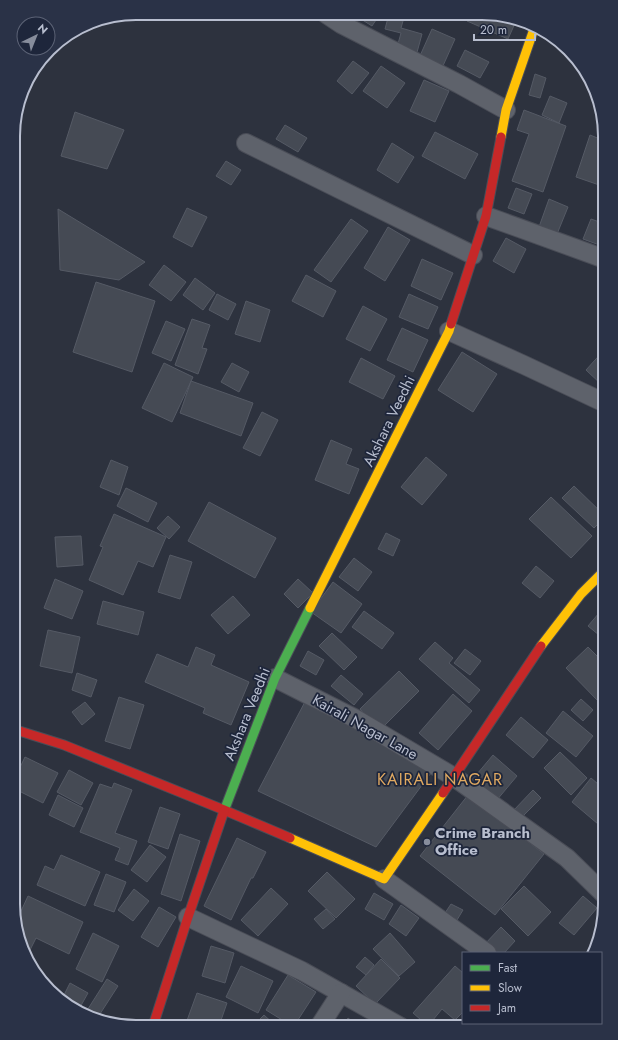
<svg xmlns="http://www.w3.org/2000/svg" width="618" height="1040" viewBox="0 0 618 1040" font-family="Jost,sans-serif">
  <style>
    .building { fill: #454a54; stroke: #555a65 }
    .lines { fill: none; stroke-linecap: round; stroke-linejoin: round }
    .street-casing { stroke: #4a4d57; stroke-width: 20 }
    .fast-casing { stroke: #4a4d57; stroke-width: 11 }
    .slow-casing { stroke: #4a4d57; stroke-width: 11 }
    .jam-casing { stroke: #4a4d57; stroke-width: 11 }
    .street { stroke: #5e626b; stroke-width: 18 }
    .fast { stroke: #4caf50; stroke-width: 9 }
    .slow { stroke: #ffc107; stroke-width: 9 }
    .jam { stroke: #c62828; stroke-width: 9 }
    .poi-dot { fill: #878d9c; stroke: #1e263b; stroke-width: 1.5 }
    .labels { text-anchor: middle; stroke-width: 3.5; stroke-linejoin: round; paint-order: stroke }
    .street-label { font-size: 15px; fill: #b8becf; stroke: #1e263b }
    .poi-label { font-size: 15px; font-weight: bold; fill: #b8becf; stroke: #1e263b; text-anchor: start }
    .neighbourhood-label { font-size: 16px; letter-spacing: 1px; fill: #e0a961; stroke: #1e263b }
    .rim { fill: none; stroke: #b8becf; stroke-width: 2 }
  </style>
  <rect width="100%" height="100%" fill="#2d323e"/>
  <g class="building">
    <path d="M353 14H380L372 26Z"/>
    <path d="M389 14H405L401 28 422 34 416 56 396 51 401 33 385 29Z"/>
    <path d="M470 14H499L516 21 508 39 467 21Z"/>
    <path d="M432 29 455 39 442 68 419 58Z"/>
    <path d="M465 50 489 62 480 78 457 66Z"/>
    <path d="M353 61 369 73 352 94 337 81Z"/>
    <path d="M381 66 405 83 387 108 363 91Z"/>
    <path d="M535 74 546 78 540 98 529 95Z"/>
    <path d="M424 80 449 91 435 122 410 111Z"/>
    <path d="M550 96 567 103 559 123 542 115Z"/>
    <path d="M524 110 566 126 543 192 512 181 529 134 517 130Z"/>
    <path d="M75 112 124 130 107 169 61 156Z"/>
    <path d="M285 125 307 138 298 152 276 139Z"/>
    <path d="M435 132 478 154 465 179 422 156Z"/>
    <path d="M590 135 605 141V187L576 177Z"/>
    <path d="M392 143 414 157 398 183 377 170Z"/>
    <path d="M226 161 241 170 231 185 216 176Z"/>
    <path d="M516 188 532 194 524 214 508 208Z"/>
    <path d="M549 199 568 207 557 234 539 227Z"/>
    <path d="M187 208 207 217 192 247 173 237Z"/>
    <path d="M58 209 145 262 119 280 60 270Z"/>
    <path d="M351 219 368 231 331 282 314 270Z"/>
    <path d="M591 219 605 224V247L583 239Z"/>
    <path d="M388 227 410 240 385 281 364 268Z"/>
    <path d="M506 238 526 249 514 273 493 261Z"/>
    <path d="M422 259 453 273 441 300 411 286Z"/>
    <path d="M164 265 186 282 171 301 149 285Z"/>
    <path d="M306 275 336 291 323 317 292 301Z"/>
    <path d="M195 278 215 293 203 310 183 295Z"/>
    <path d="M96 282 155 301 132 372 73 352Z"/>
    <path d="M217 294 236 304 228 320 209 310Z"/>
    <path d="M409 294 438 307 428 329 399 317Z"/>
    <path d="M246 301 270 310 260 342 235 334Z"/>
    <path d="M363 306 387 319 370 351 346 339Z"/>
    <path d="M192 319 210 325 202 348 207 349 198 374 175 365Z"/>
    <path d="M166 321 185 329 171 361 152 353Z"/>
    <path d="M402 328 428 340 413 372 387 360Z"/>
    <path d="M605 349V381L602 385 586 370Z"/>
    <path d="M462 352 497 374 473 412 438 390Z"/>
    <path d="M361 358 395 376 383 399 349 382Z"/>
    <path d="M164 363 193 377 172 422 142 408Z"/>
    <path d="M232 363 249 372 239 392 221 382Z"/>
    <path d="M191 381 253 403 241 436 180 413Z"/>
    <path d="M262 412 278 420 260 456 243 448Z"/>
    <path d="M331 440 352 449 346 464 359 469 349 494 315 480Z"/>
    <path d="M426 457 447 475 422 505 401 487Z"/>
    <path d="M111 460 128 467 119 495 100 487Z"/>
    <path d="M605 476V486L600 480Z"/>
    <path d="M574 486 605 516V517L594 528 562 498Z"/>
    <path d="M126 488 157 503 148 522 117 506Z"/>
    <path d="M551 497 592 536 571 558 529 519Z"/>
    <path d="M209 502 276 538 255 578 188 541Z"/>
    <path d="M114 514 166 537 153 567 138 561 123 595 89 580 103 547 100 546Z"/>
    <path d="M168 516 180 527 169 539 157 528Z"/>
    <path d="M386 533 400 540 393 556 378 549Z"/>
    <path d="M81 536 83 565 57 567 55 537Z"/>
    <path d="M170 555 192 562 180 599 158 592Z"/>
    <path d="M354 558 372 572 358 591 339 577Z"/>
    <path d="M536 566 554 581 540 598 522 583Z"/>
    <path d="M55 579 83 591 72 619 44 608Z"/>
    <path d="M298 579 313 593 298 608 284 594Z"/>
    <path d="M333 582 362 604 341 633 311 612Z"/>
    <path d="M233 596 250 615 228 634 211 615Z"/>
    <path d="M103 601 144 612 138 635 97 624Z"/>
    <path d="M605 606V640L588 626Z"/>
    <path d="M364 611 394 633 382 649 352 627Z"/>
    <path d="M48 630 80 637 72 673 40 666Z"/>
    <path d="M332 633 357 657 344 670 319 646Z"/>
    <path d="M435 642 453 658 449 663 480 690 469 703 419 659Z"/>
    <path d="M196 647 215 655 211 665 249 682 231 725 203 713 205 708 145 682 157 654 188 667Z"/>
    <path d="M588 647 605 664V696L599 702 566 668Z"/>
    <path d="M465 649 481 661 470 675 454 663Z"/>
    <path d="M308 651 324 660 316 675 300 666Z"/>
    <path d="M399 671 419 691 380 730 360 709Z"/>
    <path d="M77 673 97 680 91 697 72 690Z"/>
    <path d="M341 675 363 694 354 705 331 686Z"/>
    <path d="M453 694 472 711 438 750 419 733Z"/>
    <path d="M119 697 144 705 130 749 105 741Z"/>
    <path d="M307 698 434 769 376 847 258 791Z"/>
    <path d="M581 699 593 710 583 721 571 710Z"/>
    <path d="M85 702 95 714 82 725 72 712Z"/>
    <path d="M563 711 593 736 576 757 546 733Z"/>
    <path d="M521 717 548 740 533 758 506 735Z"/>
    <path d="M560 752 587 778 571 795 544 768Z"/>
    <path d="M493 755 517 776 496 801 472 780Z"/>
    <path d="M25 757 58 773 43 803 13 788V782Z"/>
    <path d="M69 770 93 783 81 805 57 792Z"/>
    <path d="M605 776V816L598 824 572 802 591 778 598 784Z"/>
    <path d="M114 783 132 790 115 833 137 841 128 865 115 860 120 848 80 832 100 784 112 788Z"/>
    <path d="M533 790 541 798 521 818 513 811Z"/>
    <path d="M58 795 83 808 74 827 49 815Z"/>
    <path d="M468 795 544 854 495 915 420 856Z"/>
    <path d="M160 807 180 814 168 849 148 842Z"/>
    <path d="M180 834 200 841 181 901 161 894Z"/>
    <path d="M237 838 266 852 253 878H251L231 920 204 906Z"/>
    <path d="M150 845 166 857 147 882 131 870Z"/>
    <path d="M61 855 100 872 85 906 37 885 45 866 54 870Z"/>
    <path d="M327 872 355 899 336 918 308 891Z"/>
    <path d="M106 874 126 882 114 912 94 905Z"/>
    <path d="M524 886 551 912 528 936 501 909Z"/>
    <path d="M271 888 288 904 258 936 241 920Z"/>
    <path d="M134 889 149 901 133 921 118 910Z"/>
    <path d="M374 893 393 904 384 920 365 909Z"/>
    <path d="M28 896 83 922 69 954 36 938 28 954 22 951 16 922Z"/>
    <path d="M583 896 597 908 574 935 559 923Z"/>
    <path d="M451 904 463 910 457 920 445 913Z"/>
    <path d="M401 905 419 918 406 936 389 924Z"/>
    <path d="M159 907 176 917 158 947 141 937Z"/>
    <path d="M326 909 335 919 323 929 314 919Z"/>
    <path d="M501 927 515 941 504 953H490L483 946Z"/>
    <path d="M93 933 119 946 102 982 76 969Z"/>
    <path d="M390 933 415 962 399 976 373 949Z"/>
    <path d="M211 946 234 953 225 983 202 976Z"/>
    <path d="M365 957 374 965 366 975 356 967Z"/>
    <path d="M381 959 400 978 375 1004 356 986Z"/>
    <path d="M241 966 273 981 258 1013 226 997Z"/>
    <path d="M455 966 463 973V1012L455 1020 442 1009 428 1026 413 1013Z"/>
    <path d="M288 975 316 992 294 1026H292L266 1010Z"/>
    <path d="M107 979 118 986 98 1017 86 1012Z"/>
    <path d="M70 983 88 993 79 1009 61 1001Z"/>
    <path d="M197 993 227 1003 219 1026H185Z"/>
    <path d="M264 1015 276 1026H253Z"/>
    <path d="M348 1018 356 1024 354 1027H342Z"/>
    <path d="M478 1023H502L481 1027Z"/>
  </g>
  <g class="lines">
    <defs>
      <g id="street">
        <path d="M326 14 341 24 459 84 506 110"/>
        <path d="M246 143 473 255"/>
        <path d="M486 216 605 259"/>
        <path d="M449 331 524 365 605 403"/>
        <path d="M275 678 356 719 454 777 567 858 605 895"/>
        <path d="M384 879 487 953"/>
        <path d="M188 917 302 971 401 1027"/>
        <path d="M319 1027 341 993"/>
      </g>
      <path id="fast" d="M224 811 275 678 310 608"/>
      <g id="slow">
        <path d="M501 137 506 110 534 29"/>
        <path d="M310 608 449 331 451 324"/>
        <path d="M541 646 581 594 605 570"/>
        <path d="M290 838 384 879 443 793"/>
      </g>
      <g id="jam">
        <path d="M451 324 486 216 501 137"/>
        <path d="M13 729 64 745 224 810 290 838"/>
        <path d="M443 793 541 646"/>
        <path d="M153 1026 188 917 224 811"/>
      </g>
    </defs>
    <use href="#street" class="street-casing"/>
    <use href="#fast" class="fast-casing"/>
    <use href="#slow" class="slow-casing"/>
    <use href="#jam" class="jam-casing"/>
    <use href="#street" class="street"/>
    <use href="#fast" class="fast"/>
    <use href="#slow" class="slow"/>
    <use href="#jam" class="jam"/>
  </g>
  <circle class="poi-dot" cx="427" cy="842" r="4"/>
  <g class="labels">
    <g class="street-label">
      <text transform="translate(389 421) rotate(-64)" y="5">Akshara Veedhi</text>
      <text transform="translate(247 714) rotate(-68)" y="5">Akshara Veedhi</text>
      <text transform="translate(365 727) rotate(29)" y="5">Kairali Nagar Lane</text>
    </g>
    <g class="poi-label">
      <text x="435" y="838">Crime Branch<tspan x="435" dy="17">Office</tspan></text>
    </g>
    <g class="neighbourhood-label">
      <text x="440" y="785">KAIRALI NAGAR</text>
    </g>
  </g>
  <path d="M0 0H618V1040H0ZM136 20H482A116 116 0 0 1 598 136V904A116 116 0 0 1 482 1020H136A116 116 0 0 1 20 904V136A116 116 0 0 1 136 20Z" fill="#2a3247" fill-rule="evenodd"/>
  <path class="rim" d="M136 20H482A116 116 0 0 1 598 136V904A116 116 0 0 1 482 1020H136A116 116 0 0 1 20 904V136A116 116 0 0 1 136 20Z"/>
  <rect x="462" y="952" width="140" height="72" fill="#1e263b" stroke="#5c6376"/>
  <rect x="470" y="965" width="20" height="6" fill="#4caf50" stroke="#5c6376"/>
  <text x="498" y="972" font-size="12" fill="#b8becf">Fast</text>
  <rect x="470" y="985" width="20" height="6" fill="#ffc107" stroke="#5c6376"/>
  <text x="498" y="992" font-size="12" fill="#b8becf">Slow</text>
  <rect x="470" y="1005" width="20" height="6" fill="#c62828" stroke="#5c6376"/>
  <text x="498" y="1012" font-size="12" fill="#b8becf">Jam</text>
  <g transform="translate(36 36) rotate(43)"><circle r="19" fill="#1e263b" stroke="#5c6376"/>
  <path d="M0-3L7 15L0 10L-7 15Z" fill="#878d9c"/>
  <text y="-6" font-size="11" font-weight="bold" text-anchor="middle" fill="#b8becf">N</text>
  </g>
  <path d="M474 34v6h61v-6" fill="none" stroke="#b8becf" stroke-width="2"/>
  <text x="480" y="34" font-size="12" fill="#b8becf" stroke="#1e263b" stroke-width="3" paint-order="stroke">20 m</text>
</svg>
